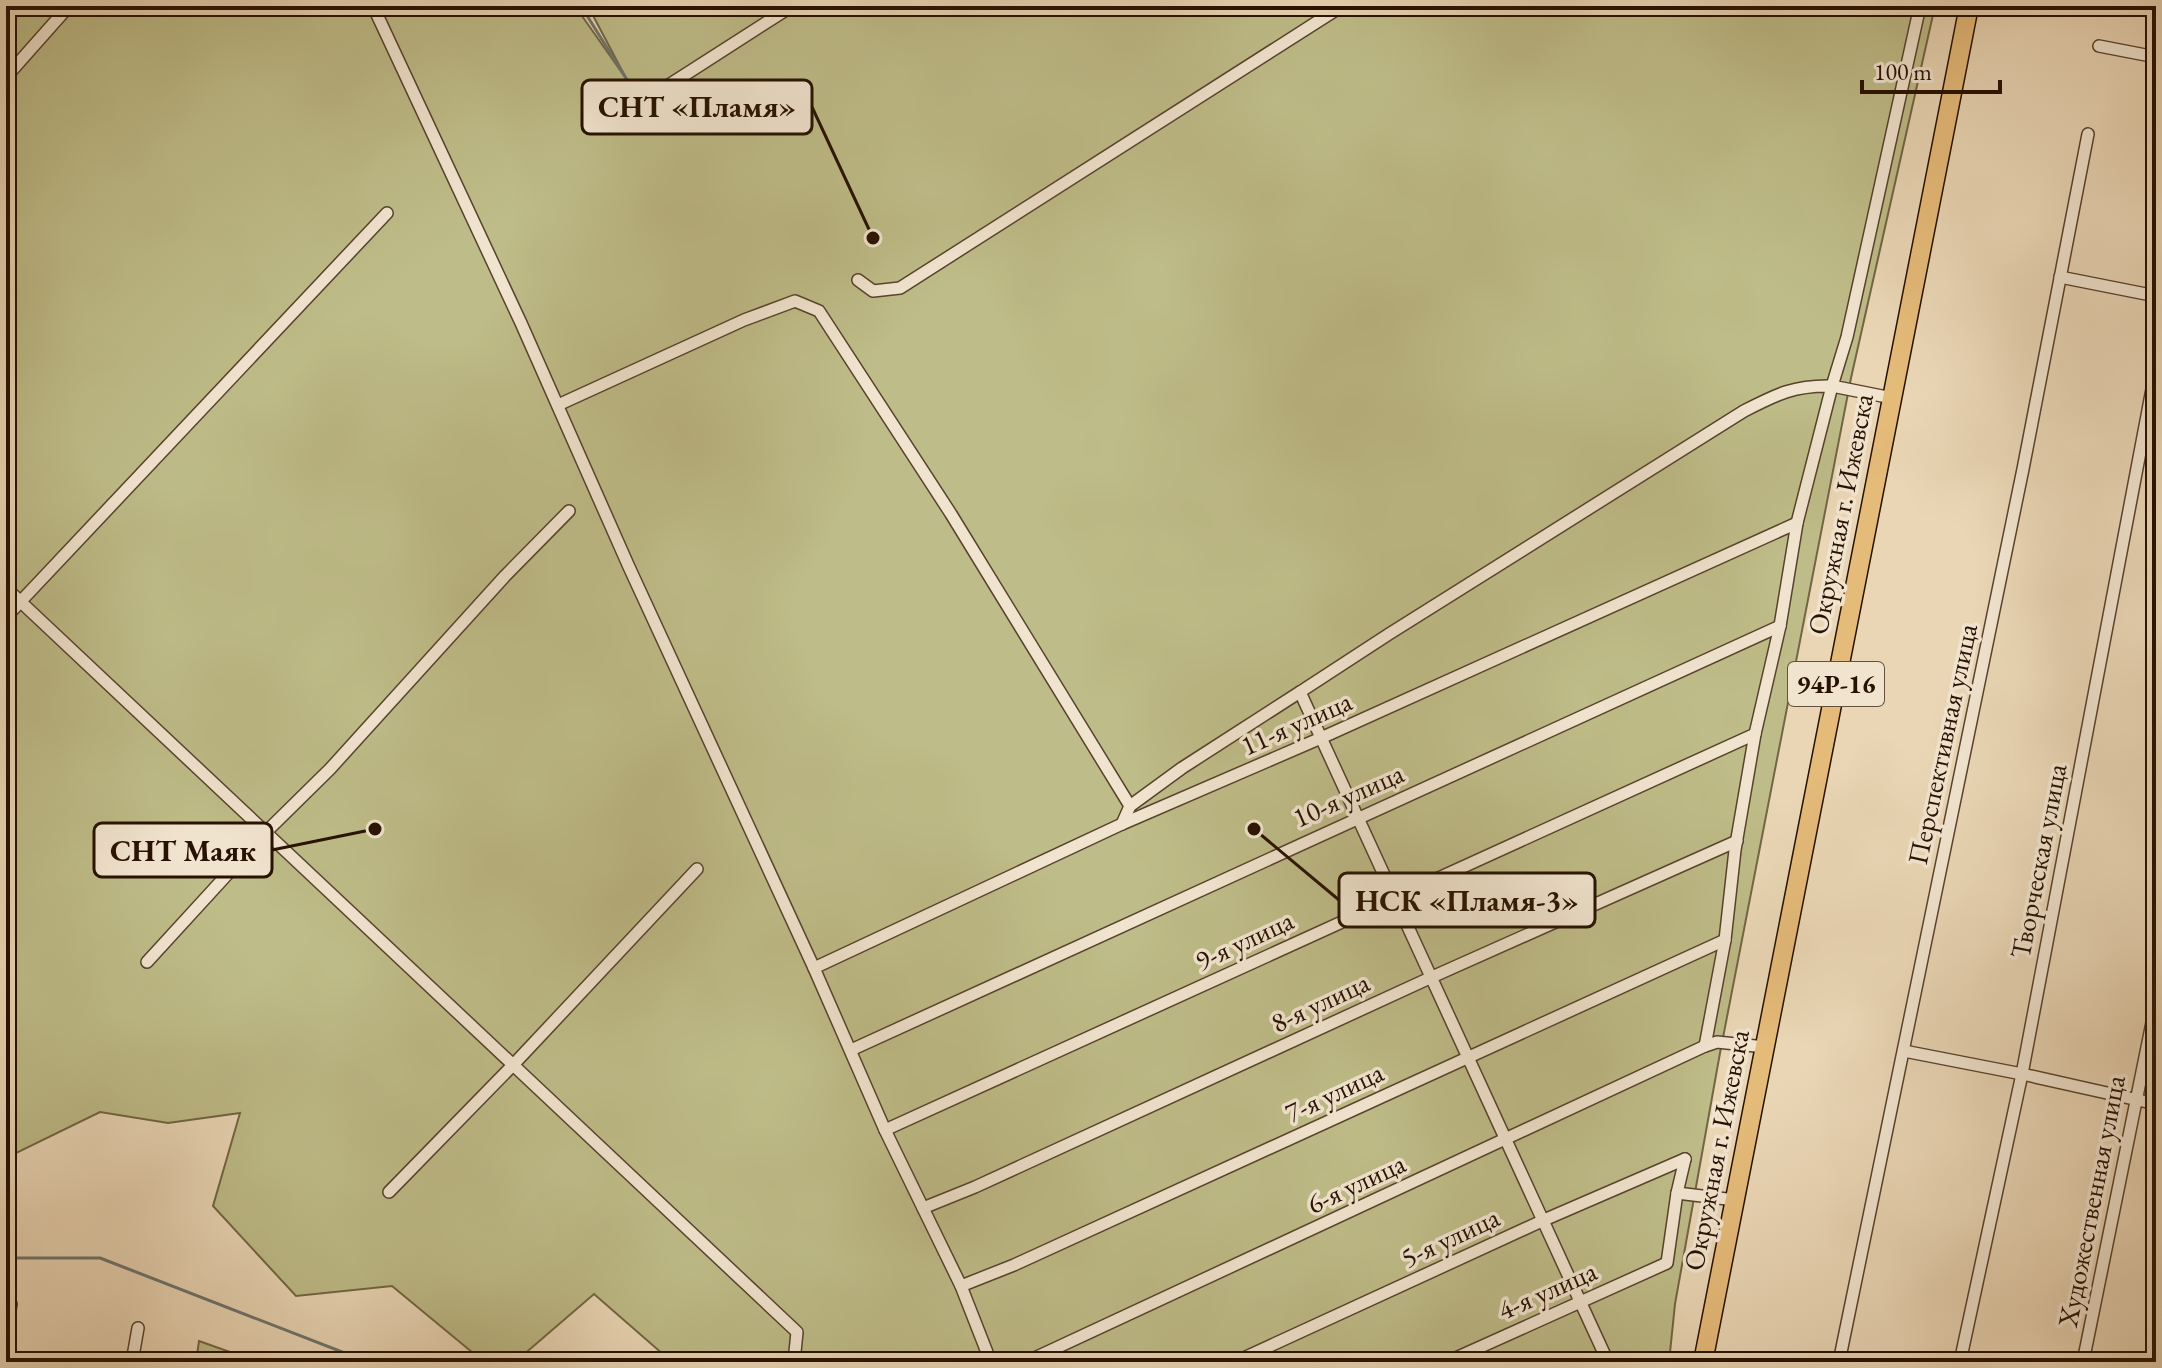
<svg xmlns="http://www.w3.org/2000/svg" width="2162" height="1368" viewBox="0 0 2162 1368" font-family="'EB Garamond',serif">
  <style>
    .green { fill: #bebc88; stroke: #726644; stroke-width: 2 }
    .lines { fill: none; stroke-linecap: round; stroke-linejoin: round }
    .stream { stroke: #6e746f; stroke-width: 3 }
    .street-casing { stroke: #58422d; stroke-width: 14 }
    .primary-casing { stroke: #271100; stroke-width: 21 }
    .street { stroke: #f1e4cf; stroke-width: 11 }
    .primary { stroke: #e5bb7a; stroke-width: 18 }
    .labels { text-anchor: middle; stroke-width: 7; stroke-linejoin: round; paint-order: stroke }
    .shield { fill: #f1e4cf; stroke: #64503e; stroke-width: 2 }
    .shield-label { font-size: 26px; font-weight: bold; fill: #271100 }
    .street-label { font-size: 28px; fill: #271100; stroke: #f1e4cf }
    .leader { fill: none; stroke: #271100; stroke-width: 3 }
    .callout-dot { fill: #271100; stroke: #f1e4cf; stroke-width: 3 }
    .callout { fill: #f1e4cf; stroke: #271100; stroke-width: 3 }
    .callout-label { font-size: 30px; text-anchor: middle; font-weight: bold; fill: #271100 }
  </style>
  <rect width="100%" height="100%" fill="#ead6b5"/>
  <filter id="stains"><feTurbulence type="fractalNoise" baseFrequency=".0025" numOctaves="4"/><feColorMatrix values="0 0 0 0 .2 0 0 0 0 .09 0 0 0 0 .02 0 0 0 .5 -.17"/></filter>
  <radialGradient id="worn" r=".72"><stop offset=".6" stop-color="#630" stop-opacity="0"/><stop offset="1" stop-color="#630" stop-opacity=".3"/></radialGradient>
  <g class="green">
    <path d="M6 6H575L627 80 588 6H1935L1851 378 1720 1053 1675 1304 1669 1362H672L594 1294 515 1362H484L392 1286 296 1296 213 1206 240 1113 168 1123 100 1112 6 1158Z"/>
    <path d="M199 1341 258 1362H196Z"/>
  </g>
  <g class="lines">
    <g class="stream">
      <path d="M581 6 629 83"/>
      <path d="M6 1258H100L368 1362"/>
    </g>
    <defs>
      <g id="street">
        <path d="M373 6 521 323 629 567 814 968 885 1130 961 1286 990 1360 995 1362"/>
        <path d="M2099 46 2156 57"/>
        <path d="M6 77 69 6"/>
        <path d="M669 85 792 6"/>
        <path d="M2060 277 2156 296"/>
        <path d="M858 280 873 291 900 288 1342 6"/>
        <path d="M1892 398 1832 386 1847 337 1920 6"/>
        <path d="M558 405 744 320 795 301 819 311 951 514 1130 806"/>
        <path d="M6 588 797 1332 794 1362"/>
        <path d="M6 617 387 213"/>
        <path d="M1300 692 1389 634 1744 411C1777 394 1795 385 1832 386L1797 523 1780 626 1755 734 1735 850 1725 940 1705 1046"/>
        <path d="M1122 824 1130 806 1182 768 1300 692 1608 1362"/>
        <path d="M147 962 267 831 330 769 505 576 569 511"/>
        <path d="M814 968 1122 824 1321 738 1797 523"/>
        <path d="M851 1050 1780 626"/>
        <path d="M1904 1051 2022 1074 2156 1104"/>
        <path d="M885 1130 1755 734"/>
        <path d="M1685 1159 1677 1193 1735 1200"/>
        <path d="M389 1192 514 1064 697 869"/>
        <path d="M923 1208 975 1187 1432 977 1737 841"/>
        <path d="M961 1286 1014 1265 1725 940"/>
        <path d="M6 1332 11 1304"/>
        <path d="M132 1362 138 1328"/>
        <path d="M1026 1362 1705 1046 1717 1042 1765 1047"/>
        <path d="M1235 1362 1544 1220 1685 1159"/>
        <path d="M1447 1362 1667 1263 1677 1193"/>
        <path d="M1839 1362 2023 469 2088 134"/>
        <path d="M1960 1362 2022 1074 2156 368"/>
        <path d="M2083 1362 2156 1003"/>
      </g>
      <path id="primary" d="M1703 1362 1969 6"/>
    </defs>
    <use href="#street" class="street-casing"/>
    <use href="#primary" class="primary-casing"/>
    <use href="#street" class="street"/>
    <use href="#primary" class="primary"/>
  </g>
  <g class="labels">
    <rect class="shield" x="1788" y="662" width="96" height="44" rx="6"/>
    <g class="shield-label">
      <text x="1836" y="693">94Р-16</text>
    </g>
    <g class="street-label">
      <text transform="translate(1840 514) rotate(-79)" y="10">Окружная г. Ижевска</text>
      <text transform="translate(1296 723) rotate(-24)" y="10">11-я улица</text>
      <text transform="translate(1942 744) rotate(-78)" y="10">Перспективная улица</text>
      <text transform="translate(1348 795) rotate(-24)" y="10">10-я улица</text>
      <text transform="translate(2038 861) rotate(-79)" y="10">Творческая улица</text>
      <text transform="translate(1244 940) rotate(-25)" y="10">9-я улица</text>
      <text transform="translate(1320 1002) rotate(-25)" y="10">8-я улица</text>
      <text transform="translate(1334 1092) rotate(-25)" y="10">7-я улица</text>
      <text transform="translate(1716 1150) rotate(-79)" y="10">Окружная г. Ижевска</text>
      <text transform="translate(1356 1183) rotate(-25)" y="10">6-я улица</text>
      <text transform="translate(2091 1201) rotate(-79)" y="10">Художественная улица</text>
      <text transform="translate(1450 1237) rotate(-25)" y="10">5-я улица</text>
      <text transform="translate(1547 1290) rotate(-24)" y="10">4-я улица</text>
    </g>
  </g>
  <path class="leader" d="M873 238L812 107M375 829L272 850M1254 829L1339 900"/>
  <g class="callout-dot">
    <circle cx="873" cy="238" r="8"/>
    <circle cx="375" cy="829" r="8"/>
    <circle cx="1254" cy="829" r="8"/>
  </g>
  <g class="callout">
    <rect x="582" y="80" width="230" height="54" rx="8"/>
    <rect x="94" y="823" width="178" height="54" rx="8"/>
    <rect x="1339" y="873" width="256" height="54" rx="8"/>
  </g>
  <g class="callout-label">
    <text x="697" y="117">СНТ «Пламя»</text>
    <text x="183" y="861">СНТ Маяк</text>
    <text x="1467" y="911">НСК «Пламя-3»</text>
  </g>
  <rect width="2162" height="1368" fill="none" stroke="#ead6b5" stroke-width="32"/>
  <rect x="8" y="8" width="2146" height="1352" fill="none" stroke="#271100" stroke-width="4"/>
  <rect x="16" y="16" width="2130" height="1336" fill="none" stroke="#271100" stroke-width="2"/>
  <path d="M1862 80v12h138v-12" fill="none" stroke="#271100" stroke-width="4"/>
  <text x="1874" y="80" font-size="24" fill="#271100" stroke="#f1e4cf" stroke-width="6" paint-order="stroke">100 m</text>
  <rect width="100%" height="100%" filter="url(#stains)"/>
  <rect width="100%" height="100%" fill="url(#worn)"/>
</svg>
